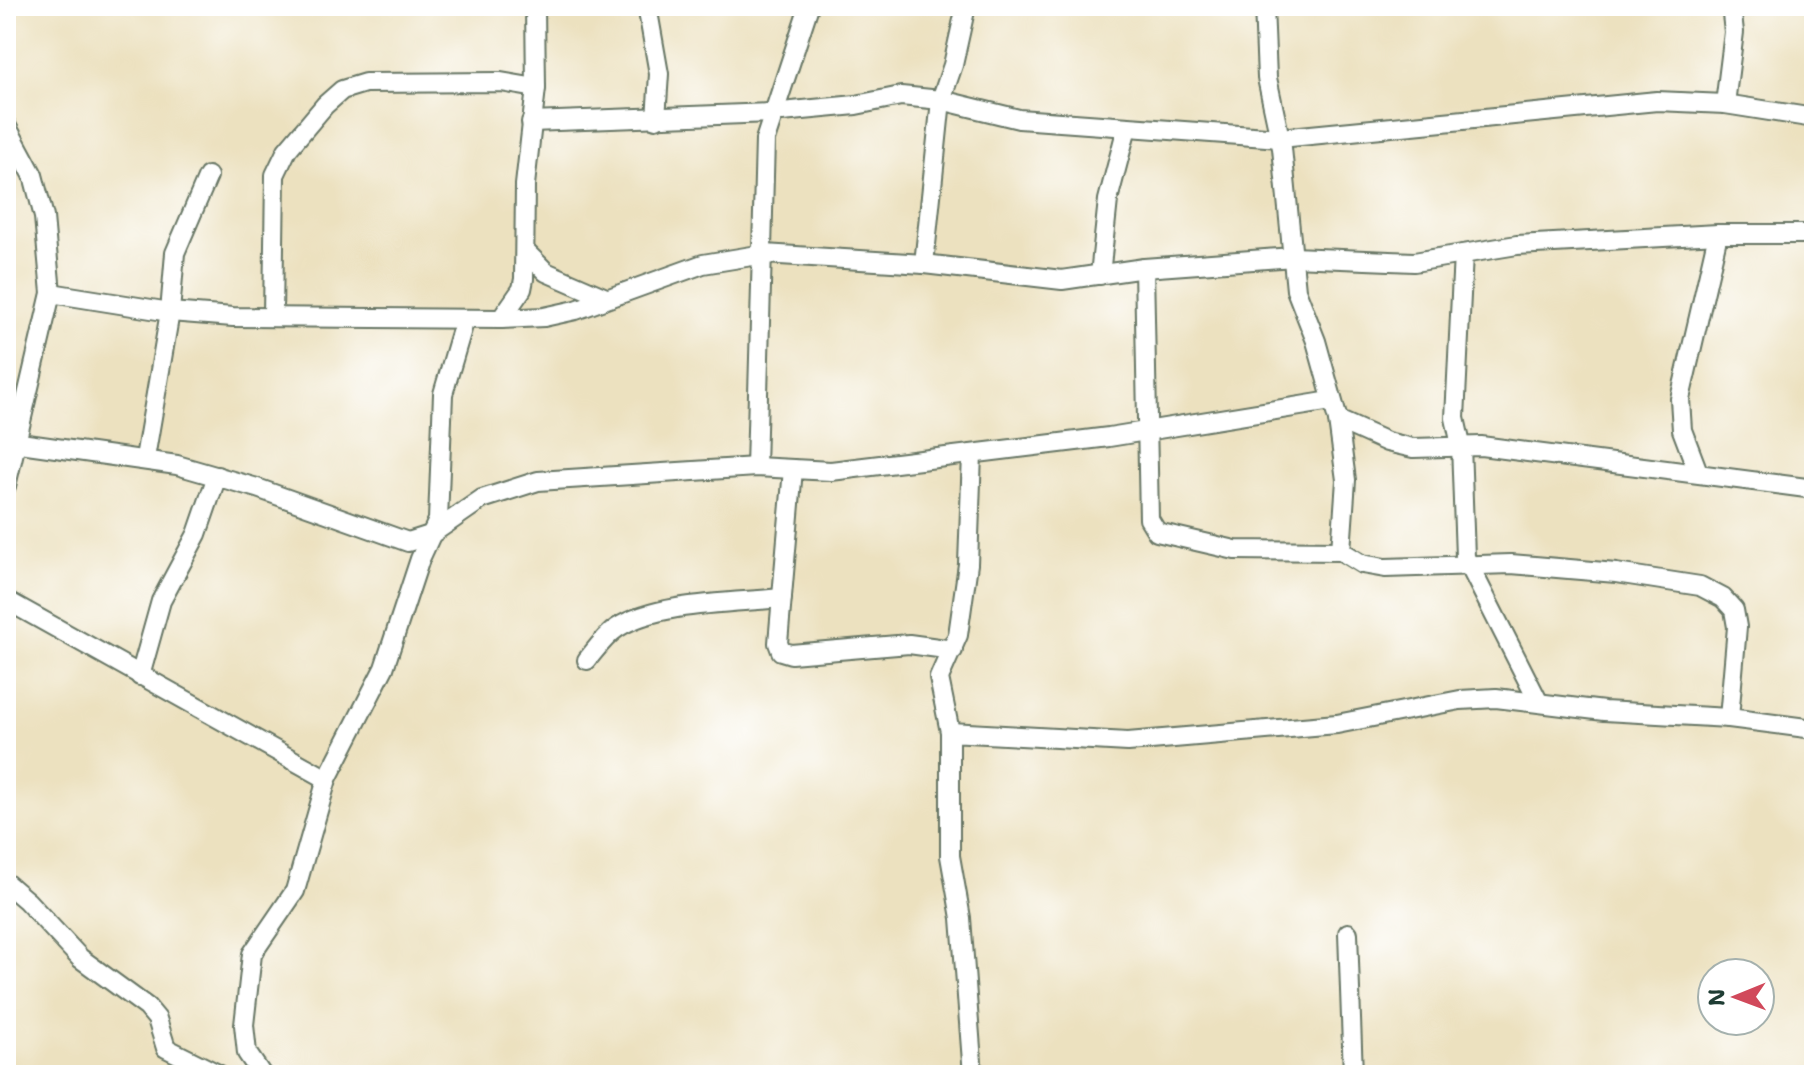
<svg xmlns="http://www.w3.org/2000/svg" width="1820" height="1081" viewBox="0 0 1820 1081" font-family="'Shantell Sans',sans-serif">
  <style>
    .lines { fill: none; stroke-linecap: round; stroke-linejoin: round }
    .street-casing { stroke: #677665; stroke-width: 22 }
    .street { stroke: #fff; stroke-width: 18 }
  </style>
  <rect width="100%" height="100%" fill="#fff"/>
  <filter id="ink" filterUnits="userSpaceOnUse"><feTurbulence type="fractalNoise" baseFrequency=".0125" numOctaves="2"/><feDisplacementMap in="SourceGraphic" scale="16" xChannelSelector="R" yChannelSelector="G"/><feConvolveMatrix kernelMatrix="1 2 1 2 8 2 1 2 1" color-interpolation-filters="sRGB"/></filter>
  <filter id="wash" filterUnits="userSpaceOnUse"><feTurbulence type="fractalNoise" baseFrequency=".006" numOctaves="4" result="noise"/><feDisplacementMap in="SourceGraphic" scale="32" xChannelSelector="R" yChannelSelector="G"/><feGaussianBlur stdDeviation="1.8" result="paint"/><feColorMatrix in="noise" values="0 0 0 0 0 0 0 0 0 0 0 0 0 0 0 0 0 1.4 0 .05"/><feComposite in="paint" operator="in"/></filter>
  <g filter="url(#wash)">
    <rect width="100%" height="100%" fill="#ece1bf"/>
  </g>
  <g filter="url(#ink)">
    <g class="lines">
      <defs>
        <g id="street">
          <path d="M647 6 659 74 656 119"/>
          <path d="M1264 6 1267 78 1282 148 1296 290 1316 341 1338 420 1346 480 1341 551"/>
          <path d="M1725 104 1734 32 1731 6"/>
          <path d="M531 122 771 113 856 105 901 96 941 100 1019 119 1280 138 1657 101 1725 104 1814 118"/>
          <path d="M6 125 33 175 44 217 51 293 6 486"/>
          <path d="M525 251 546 272 606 298"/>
          <path d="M1463 254 1455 418 1461 445 1465 557 1538 701"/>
          <path d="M924 264 941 100 953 65 966 6"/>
          <path d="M1144 268 1149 519 1157 532 1235 550 1341 551 1362 564 1385 568 1511 564 1616 573 1700 586 1723 598 1734 610 1737 627 1729 718"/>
          <path d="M1100 275 1108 200 1127 127"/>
          <path d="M51 293 170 312 233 317 501 319 544 317 576 310 703 264 764 254 924 264 1062 280 1144 268 1293 257 1414 262 1517 245 1718 234H1814"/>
          <path d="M273 316 275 175 287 150 325 105 342 90 365 83 501 82 536 88"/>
          <path d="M501 319 522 289 524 279 525 185 536 88 535 6"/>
          <path d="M1338 420 1387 442 1413 448 1481 446 1814 489"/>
          <path d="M6 441 177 465 257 488 408 542 430 535 482 499 538 481 756 467 831 471 1109 437 1331 401"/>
          <path d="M145 458 170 312 175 253 208 176"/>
          <path d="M756 467 765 140 809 6"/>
          <path d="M793 469 778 643 781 651 791 654 909 644 953 650"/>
          <path d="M1698 472 1682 430 1680 399 1718 234"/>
          <path d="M6 600 327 779"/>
          <path d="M587 660C596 649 605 636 617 628 657 602 735 603 782 598"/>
          <path d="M140 676 161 601 197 534 217 476"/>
          <path d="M950 732 939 678 958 635 968 564 972 454"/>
          <path d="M6 883 27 901 80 958 147 1007 157 1019 166 1048 220 1075"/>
          <path d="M1348 933 1353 1075"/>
          <path d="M262 1075 247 1053 244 1025 252 954 295 891 327 779 384 668 420 559 438 520 443 394 465 319"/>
          <path d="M973 1075 961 918 950 856V732L1128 742 1337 724 1460 700 1496 698 1604 711 1729 718 1814 729"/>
        </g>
      </defs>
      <use href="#street" class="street-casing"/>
      <use href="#street" class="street"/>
    </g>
  </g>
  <rect width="1820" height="1081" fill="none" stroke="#fff" stroke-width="32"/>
  <g transform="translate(1736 997) rotate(269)"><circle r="38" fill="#ffffff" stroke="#a5b1ae" stroke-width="2"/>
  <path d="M0-6L14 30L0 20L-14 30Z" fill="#d1495b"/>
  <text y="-12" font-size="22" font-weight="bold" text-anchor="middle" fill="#1f3d34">N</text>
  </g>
</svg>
